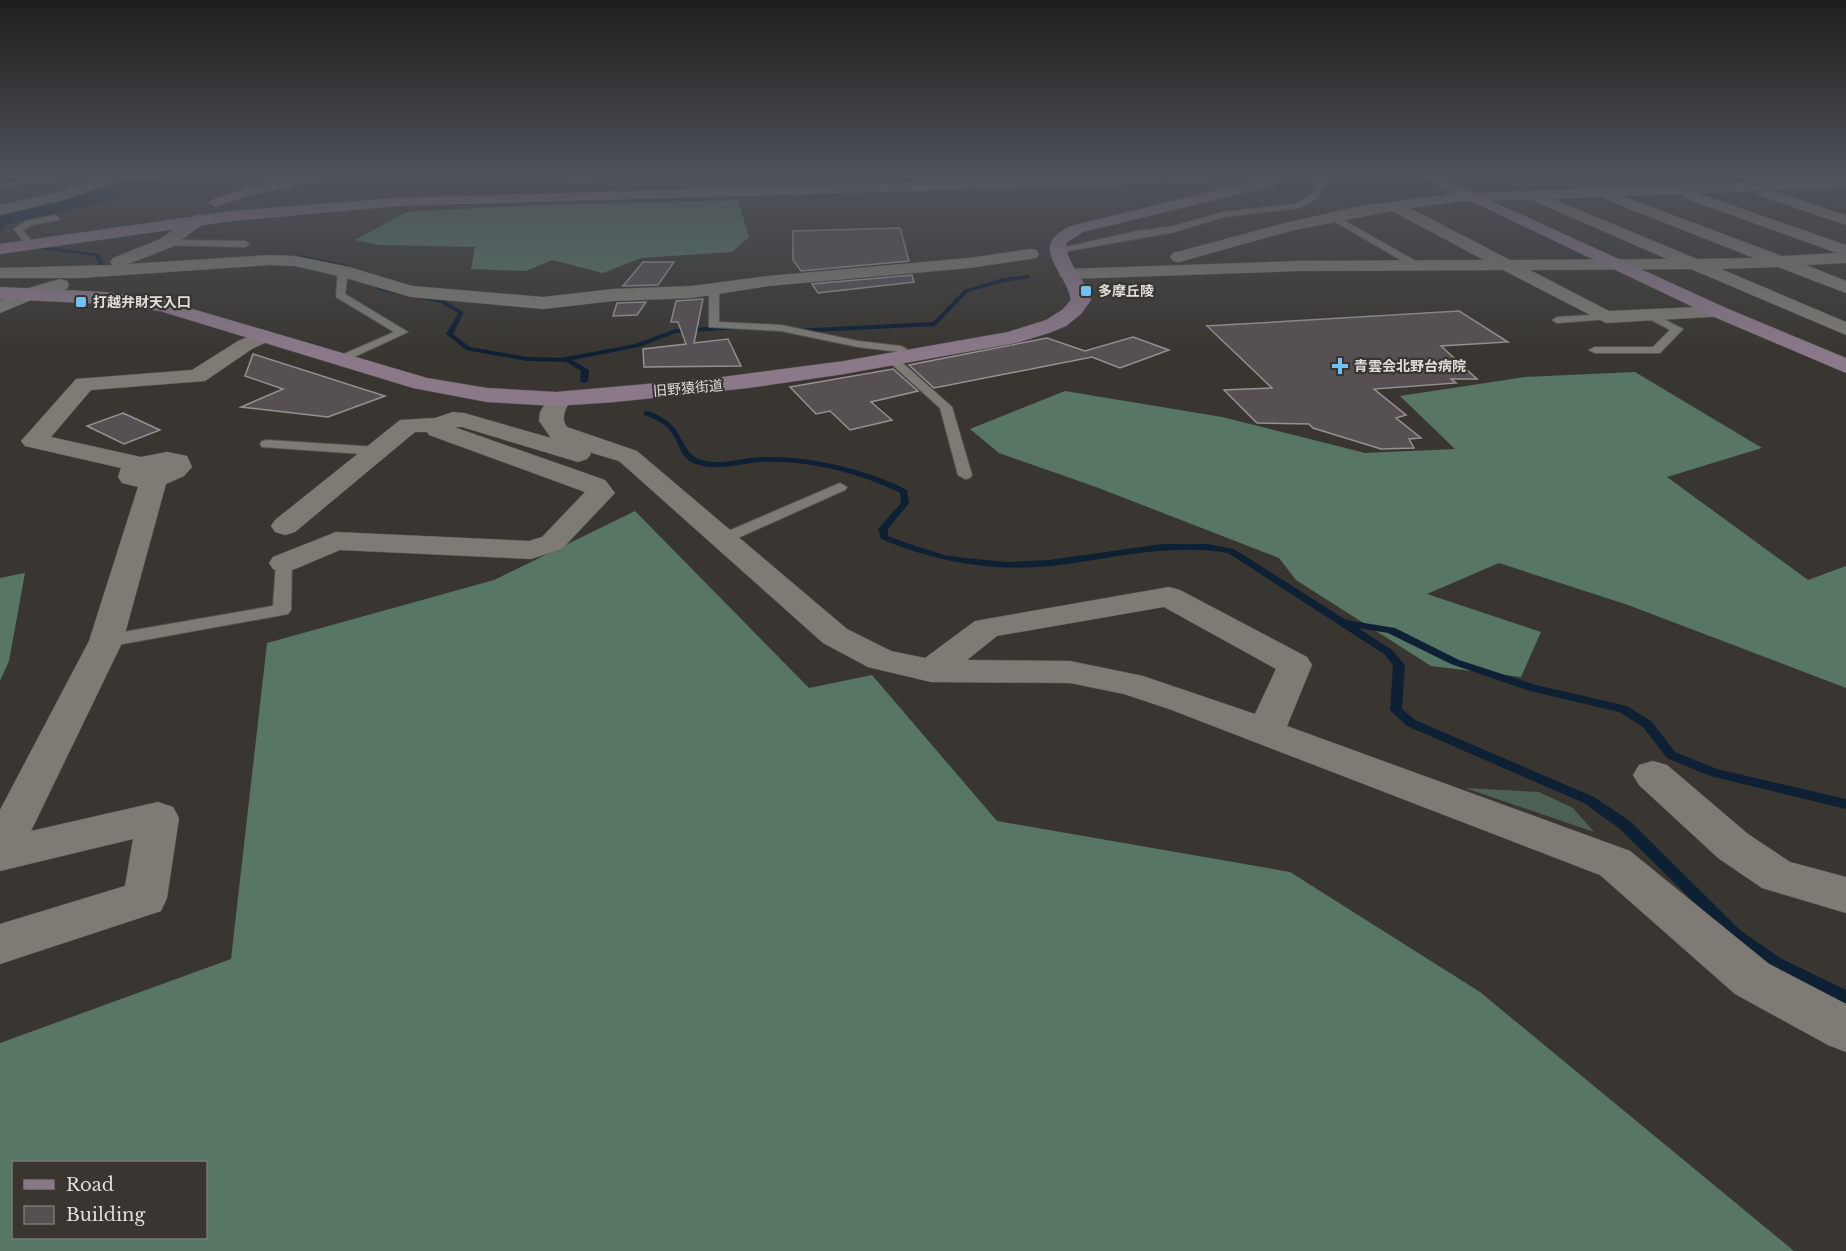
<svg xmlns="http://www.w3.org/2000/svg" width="1846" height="1251" viewBox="0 0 1846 1251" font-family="'Libre Baskerville','Noto Sans JP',serif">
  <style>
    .green { fill: #4c6154 }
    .forest { fill: #577664; fill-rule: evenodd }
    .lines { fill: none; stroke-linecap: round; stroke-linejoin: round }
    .stream { fill: #0e2034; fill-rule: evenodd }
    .river { fill: #0e2034; fill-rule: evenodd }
    .building { fill: #565053; stroke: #979093; stroke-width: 1.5 }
    .lane-casing { stroke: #55544f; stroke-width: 2 }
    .street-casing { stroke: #55544f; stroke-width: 1 }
    .secondary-casing { stroke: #55544f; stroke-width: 1 }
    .lane { fill: #7e7b75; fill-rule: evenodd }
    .street { fill: #7e7b75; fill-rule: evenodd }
    .secondary { fill: #8b798a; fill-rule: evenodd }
    .rail-casing { stroke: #a2a09c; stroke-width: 3 }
    .rail { stroke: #393631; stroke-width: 2; stroke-dasharray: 7; stroke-linecap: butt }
    .poi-dot { fill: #6fc2f4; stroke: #393631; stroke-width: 2 }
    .labels { text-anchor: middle; stroke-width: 4.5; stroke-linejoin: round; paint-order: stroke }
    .far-poi-label { font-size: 14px; font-weight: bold; fill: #dfdeda; stroke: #393631; text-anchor: start }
    .far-street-label { font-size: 14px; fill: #dfdeda; stroke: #393631 }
  </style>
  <rect width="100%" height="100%" fill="#393631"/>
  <path class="green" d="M1465 788 1539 792 1573 808 1594 832Z"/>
  <g class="forest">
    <path d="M738 200 749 237 732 252 641 258 603 273 552 260 526 271 471 269 475 247 379 245 355 240 406 212 533 205Z"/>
    <path d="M1635 372 1762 448 1667 477 1808 580 1846 566V688L1628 605 1499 563 1427 594 1541 632 1521 677 1431 666 1296 580 1279 558 1096 487 999 453 970 429 1065 391 1222 417 1365 453 1455 449 1400 396 1525 377Z"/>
    <path d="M635 511 809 688 872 675 997 821 1290 872 1480 992 1794 1251H0V1043L231 959 267 643 494 580ZM14 1162H206V1238H14Z"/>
    <path d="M25 573 9 661 0 681V578Z"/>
  </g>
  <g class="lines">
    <g class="stream">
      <path d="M2 216 6 217 3 229 0 231V222Z"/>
      <path d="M41 246 99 254 104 264 123 267 120 269 100 266 95 256 39 249Z"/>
      <path d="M300 255 347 265 384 288 445 301 464 312 453 334 470 347 527 357 561 358 635 344 675 329 739 325 742 327 739 329 676 333 639 347 572 360 589 370 588 381 584 383 580 381 581 371 566 362 527 361 466 350 446 334 458 313 441 303 380 290 343 267 298 258 297 257Z"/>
      <path d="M1028 275 1030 276V278L1004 282 968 292 935 326 793 333 790 331 793 329 933 322 964 290 1003 278Z"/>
      <path d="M644 411C651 411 656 414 661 417 686 430 680 456 705 461 724 465 745 457 764 457 810 456 867 469 907 490L909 503 888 529V536L907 543 944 555 965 558 1007 562 1049 560 1162 544H1208L1234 549 1346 620 1395 628 1459 660 1536 685 1627 706 1651 721 1675 752 1717 769 1846 799V809L1710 776 1667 758 1643 727 1619 712 1530 691 1451 664 1388 633 1358 628 1392 650 1405 665 1402 709 1415 720 1594 797 1630 821 1740 930 1780 958 1846 990V1005L1770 968 1730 938 1620 829 1584 803 1407 726 1390 710 1393 665 1384 654 1228 553C1166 543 1112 559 1051 566 992 572 935 562 881 539L878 529 901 503 900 493C861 473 806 460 763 462 741 463 720 471 699 465 678 459 682 446 671 432 665 423 654 419 644 415Z"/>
    </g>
    <path class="river" d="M130 178H168C157 193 26 220 0 226V210Z"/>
  </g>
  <g class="building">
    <path d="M900 228 909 261 801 271 793 260V231Z"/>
    <path d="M643 262H674L658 285 623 286Z"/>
    <path d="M912 275 914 282 818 293 812 284Z"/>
    <path d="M703 299 694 343 728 339 741 366 644 367 643 349 686 344 678 322H671L676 301Z"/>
    <path d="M646 302 637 315 613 316 617 303Z"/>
    <path d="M1459 311 1508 342 1441 346 1477 379H1451L1456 383 1374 389 1406 415 1396 418 1421 438 1409 439 1414 448 1381 449 1313 428 1309 424 1257 423 1224 390 1272 388 1207 326Z"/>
    <path d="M1133 337 1169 350 1120 368 1092 357 934 388 909 365 1047 338 1085 351Z"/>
    <path d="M253 354 385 396 328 417 241 407 283 389 245 376Z"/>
    <path d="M893 369 918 391 871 402 892 420 850 430 830 411 816 414 790 387Z"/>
    <path d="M123 413 160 430 124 444 87 426Z"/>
  </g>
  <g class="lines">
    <defs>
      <g id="lane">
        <path d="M1316 178H1324L1325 182 1318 198 1300 208 1224 217 1175 232 1057 253 1052 250 1137 231 1174 226 1223 212 1295 204 1312 195 1317 182Z"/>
        <path d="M1333 214 1419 263 1421 265 1413 267 1330 219V215Z"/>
        <path d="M55 215 59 218 58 220 32 225 23 230 30 239 29 241H23L14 229 26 221Z"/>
        <path d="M166 240 245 241 250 244 245 247 163 245 161 243Z"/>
        <path d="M343 268 348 271 345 294 408 332 341 363 337 361V357L394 332 336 297 338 271Z"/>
        <path d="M714 286 719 289V322L781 325 858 341 901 346 907 349 901 352 858 347 781 331 709 327V289Z"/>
        <path d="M1650 312 1683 329 1660 353H1595L1589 350 1595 347H1653L1670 330 1646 317 1645 315Z"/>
        <path d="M1606 314 1610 315V319L1557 323 1552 320 1557 317Z"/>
        <path d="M892 355 896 357 952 407 972 475 970 478 965 479 958 475 940 408 888 361V357Z"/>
        <path d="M267 440 377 447 384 451 377 455 262 447 260 444 262 441Z"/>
        <path d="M840 483 847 487 845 490 731 541H719L717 538 719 535Z"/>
        <path d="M284 558 292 563 291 610 288 614 106 647 100 645 97 641 100 637 106 635 273 606 276 563Z"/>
      </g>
      <g id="street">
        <path d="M101 178H120L118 181 63 200 0 215V205L54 193Z"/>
        <path d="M262 178H281L292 184 285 188 264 181Z"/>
        <path d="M569 178H595L593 181 574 185 567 181Z"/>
        <path d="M1846 179V187L1771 190 1846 215V225L1760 196 1758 193 1759 191 1697 193 1846 245V263L1806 265 1846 281V293L1778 267 1721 269 1846 322V335L1691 269 1530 270 1609 311 1719 306 1726 308 1729 312 1726 316 1606 323 1503 270 1298 271 1068 279 1062 278 1059 274 1062 270 1068 269 1298 261 1484 260 1392 211 1294 230 1179 262 1173 261 1170 257 1173 253 1285 223 1360 206 1453 194ZM1683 194 1684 198 1837 253 1782 256 1622 196ZM1605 197 1607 200 1754 258 1697 259 1553 199ZM1533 199 1534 201 1667 259 1510 260 1410 208 1453 202Z"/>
        <path d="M198 215 204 217 206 220 204 223 172 247 128 264 270 255 295 256 349 267 412 286 543 297 613 289 692 286 768 276 969 258 1030 249 1036 250 1039 254 1036 258 1030 259 969 268 768 286 692 298 613 301 543 309 411 297 339 276 295 266 270 265 80 278H0V268L113 265 110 262 113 258 160 239 192 217Z"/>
        <path d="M60 279 67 281 69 285 67 289 36 298 0 313V300L22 290Z"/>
        <path d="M264 330 271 332 274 336 271 340 252 349 205 381 91 390 51 437 141 457 167 452 187 456 192 467 184 476 166 484 123 641 31 831 158 802 173 807 179 818 167 898 161 911 0 964V924L125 886 133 839 0 871V810L89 641 138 487 122 483 118 477 121 468 25 446 21 441 76 379 192 370 238 341Z"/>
        <path d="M559 392 567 394 571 399C566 409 560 417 567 427L637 451 847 629 891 651 925 658 975 621 1169 587 1180 590 1307 657 1312 665 1287 726 1630 851 1769 964 1846 1004V1052L1828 1045 1735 994 1600 875 1169 709 1124 694 1070 683 931 682 868 667 823 643 619 461 589 452 591 454 587 459 578 462 462 427H454L605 480 615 493 562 549 531 559 340 550 295 569 284 572 273 569 269 563 273 557 336 532 529 541 542 537 585 492 429 435 427 432H415L295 532 285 535 275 532 271 526 275 520 400 420 435 418 453 412 464 413 551 438 539 421 540 412 551 394ZM1164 607 1276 669 1255 714 1143 676 1070 661 967 660 997 636Z"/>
        <path d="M1653 761 1667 765 1748 834 1790 862 1846 877V913L1762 888 1718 858 1639 785 1633 775 1639 765Z"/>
      </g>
      <g id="secondary">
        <path d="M295 178H319L317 181 248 196 216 207 209 203 211 200 239 190Z"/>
        <path d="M1078 178H1214L1207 182 397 206 232 221 0 254V244L232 211 397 198Z"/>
        <path d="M1266 178H1280L1275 185 1083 232 1066 243C1066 265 1086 279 1091 300L1081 314 1066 326 1049 333 1016 343 844 374 748 388 615 402 556 406 487 402 413 388 160 311 106 304 0 299V287L106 292 162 300 427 378 487 388 556 392 715 378 844 361 1008 332 1046 320 1062 310 1071 300C1066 270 1026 246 1071 226Z"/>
        <path d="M1423 178H1441L1726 308 1846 358V373L1712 316Z"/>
      </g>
    </defs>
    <use href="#lane" class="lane-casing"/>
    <use href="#street" class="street-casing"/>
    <use href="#secondary" class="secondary-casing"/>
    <use href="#lane" class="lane"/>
    <use href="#street" class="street"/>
    <use href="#secondary" class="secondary"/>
    <defs>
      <path id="rail" d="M0 186 62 178"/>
    </defs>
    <use href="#rail" class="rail-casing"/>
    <use href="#rail" class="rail"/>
  </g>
  <linearGradient id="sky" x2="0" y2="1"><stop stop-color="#1f1e1b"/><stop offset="0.5" stop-color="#4e525a"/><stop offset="1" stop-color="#4e525a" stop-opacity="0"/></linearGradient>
  <rect width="1846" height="353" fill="url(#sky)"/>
  <g class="poi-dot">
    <rect x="1080" y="285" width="12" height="12" rx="3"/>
    <rect x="75" y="296" width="12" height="12" rx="3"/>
    <path d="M1337 357h6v6h6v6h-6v6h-6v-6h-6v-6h6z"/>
  </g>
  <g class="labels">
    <g class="far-poi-label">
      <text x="1098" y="296">多摩丘陵</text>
      <text x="93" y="307">打越弁財天入口</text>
      <text x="1354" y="371">青雲会北野台病院</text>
    </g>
    <g class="far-street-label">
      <text transform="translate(688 388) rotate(-5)" y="5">旧野猿街道</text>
    </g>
  </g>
  <rect x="12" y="1161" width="195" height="78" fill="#393631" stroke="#7b7975" stroke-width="1.5"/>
  <rect x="24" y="1180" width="30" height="9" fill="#8b798a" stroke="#7b7975" stroke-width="1.5"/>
  <text x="66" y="1191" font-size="18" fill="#dfdeda">Road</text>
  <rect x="24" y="1206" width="30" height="18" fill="#565053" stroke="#7b7975" stroke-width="1.5"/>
  <text x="66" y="1221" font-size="18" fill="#dfdeda">Building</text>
</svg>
